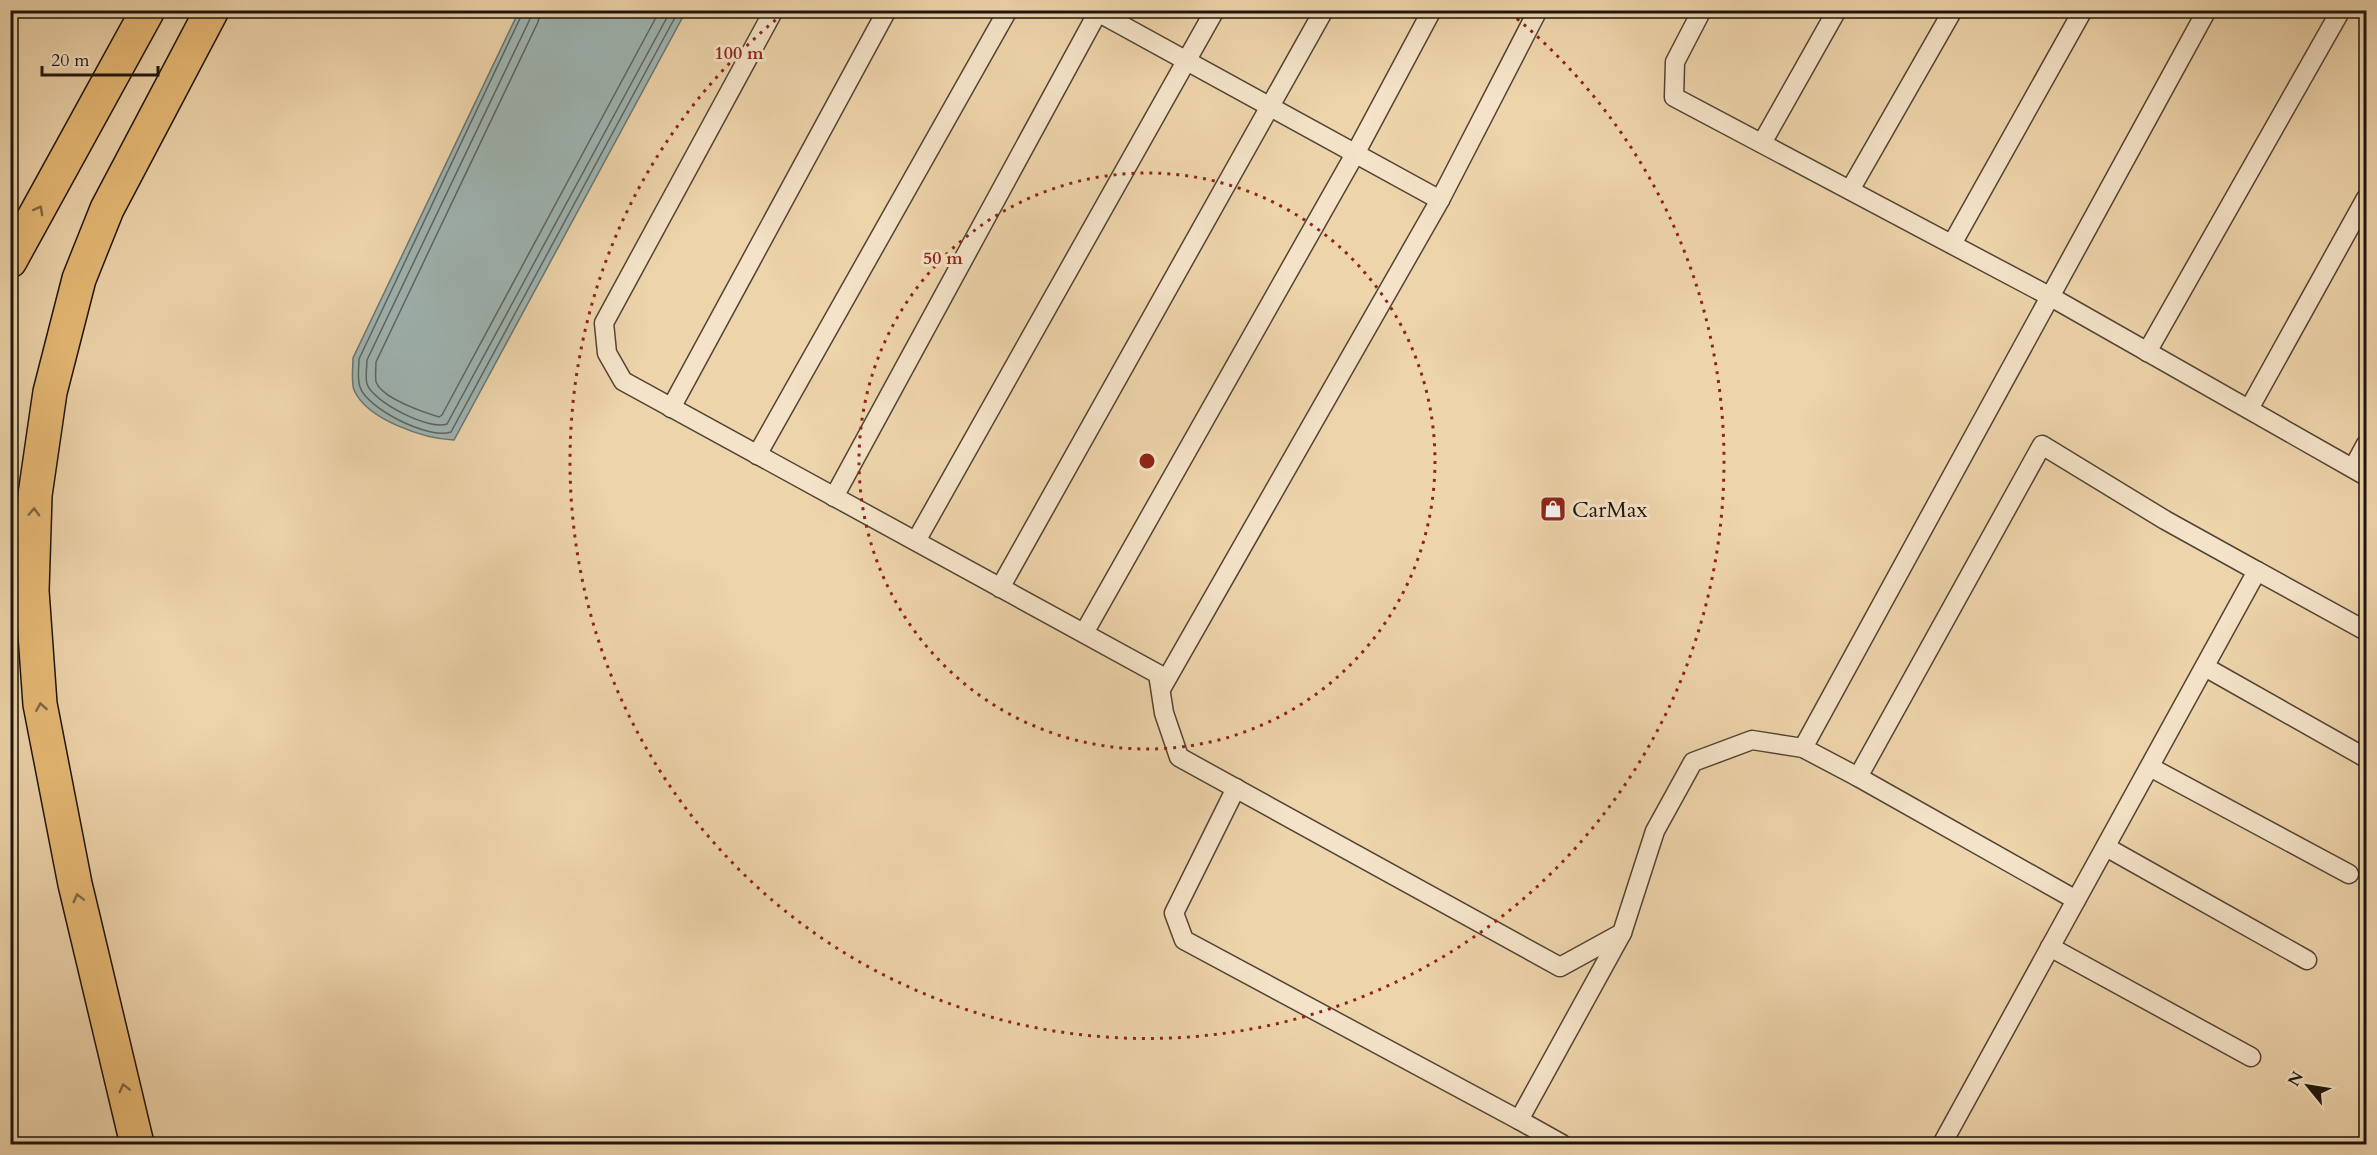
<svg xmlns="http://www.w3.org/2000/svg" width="2377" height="1155" viewBox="0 0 2377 1155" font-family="Cardo,serif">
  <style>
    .water { fill: #9eb5b4; stroke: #6b7571; stroke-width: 1.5 }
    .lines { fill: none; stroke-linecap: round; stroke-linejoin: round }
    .shore { stroke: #5e6460; stroke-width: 1.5 }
    .lane-casing { stroke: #524434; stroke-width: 21 }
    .highway-casing { stroke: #1e140d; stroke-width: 36 }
    .lane { stroke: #f4e3c8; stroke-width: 18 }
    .highway { stroke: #e7ba76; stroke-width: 33 }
    .oneway { stroke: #826742 }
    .ring { fill: none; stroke: #8f2418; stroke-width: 3; stroke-dasharray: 3 6 }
    .labels { text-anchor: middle; stroke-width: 6; stroke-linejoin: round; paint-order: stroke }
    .poi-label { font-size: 22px; fill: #1e140d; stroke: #f4e3c8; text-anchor: start }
    .centre { fill: #8f2418; stroke: #f4e3c8; stroke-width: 3 }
    .ring-label { font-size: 18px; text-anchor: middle; font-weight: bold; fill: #8f2418; stroke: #f4e3c8; stroke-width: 6; stroke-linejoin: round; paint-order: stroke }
  </style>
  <rect width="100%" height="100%" fill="#eed4ab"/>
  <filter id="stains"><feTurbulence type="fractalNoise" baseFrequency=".00333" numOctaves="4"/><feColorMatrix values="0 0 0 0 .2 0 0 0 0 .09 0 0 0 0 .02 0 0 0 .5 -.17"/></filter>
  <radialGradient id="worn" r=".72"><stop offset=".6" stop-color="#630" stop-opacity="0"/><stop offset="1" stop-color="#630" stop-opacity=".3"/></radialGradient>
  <path class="water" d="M519 11H686L454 440C425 439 367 420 354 390 351 382 353 367 353 358Z"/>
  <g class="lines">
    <g class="shore">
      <path d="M524 10 359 359C359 367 357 379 360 387 367 409 430 440 451 432L679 10"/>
      <path d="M531 10 530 19 367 360C367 367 365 377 367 384 373 402 430 431 447 424L671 10"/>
      <path d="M541 10 538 22 376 362C376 368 375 376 376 382 382 398 423 412 439 417L442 415 660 10"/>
    </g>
    <defs>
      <g id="lane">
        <path d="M774 10 604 323 607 353 623 381 1158 674 1164 713 1179 757 1560 967 1622 933 1655 831 1693 762 1752 740 1803 748 2207 10"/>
        <path d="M1094 10 1440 200 1538 10"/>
        <path d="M1702 10 1675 62 1674 97 2051 297 2366 476"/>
        <path d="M1762 143 1837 10"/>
        <path d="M1850 190 1953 10"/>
        <path d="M1952 244 2083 10"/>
        <path d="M2147 352 2341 10"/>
        <path d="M671 408 887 10"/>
        <path d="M2249 409 2366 198"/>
        <path d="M757 455 1008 10"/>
        <path d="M2353 468 2366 444"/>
        <path d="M834 497 1099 10"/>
        <path d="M916 541 1215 10"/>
        <path d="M2257 571 2366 631"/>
        <path d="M1000 588 1324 10"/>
        <path d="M1084 633 1355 154 1432 10"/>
        <path d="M2205 667 2366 758"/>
        <path d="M1161 689 1440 200"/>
        <path d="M1803 748 1858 777 2042 445 2165 520 2257 571 1942 1144"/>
        <path d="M2150 767 2349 874"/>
        <path d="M1858 777 2076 900"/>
        <path d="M1236 788 1174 913 1184 940 1519 1120 1622 933"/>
        <path d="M2106 847 2307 960"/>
        <path d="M2050 947 2251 1057"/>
        <path d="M1519 1120 1562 1144"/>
      </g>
      <g id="highway">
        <path d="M10 261 148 10"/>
        <path d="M137 1144 75 884 40 704 32 591 35 495 50 392 79 279 107 209 212 10"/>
      </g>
    </defs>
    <use href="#lane" class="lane-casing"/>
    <use href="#highway" class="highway-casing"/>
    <use href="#lane" class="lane"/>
    <use href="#highway" class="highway"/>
  </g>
  <defs><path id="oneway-chevron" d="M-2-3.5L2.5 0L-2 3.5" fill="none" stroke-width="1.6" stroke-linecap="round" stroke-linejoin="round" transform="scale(1.5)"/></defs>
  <g class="oneway">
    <use href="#oneway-chevron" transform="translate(39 210) rotate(-61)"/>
    <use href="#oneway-chevron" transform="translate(34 512) rotate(-88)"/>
    <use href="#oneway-chevron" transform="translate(41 707) rotate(-99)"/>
    <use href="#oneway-chevron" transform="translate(78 898) rotate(-104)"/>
    <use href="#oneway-chevron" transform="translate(124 1088) rotate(-104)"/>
  </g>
  <g class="ring">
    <circle cx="1147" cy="461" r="288"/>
    <path d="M1510 13A577 577 0 1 1 784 13"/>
  </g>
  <defs>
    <symbol id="shop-square" viewBox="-11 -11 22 22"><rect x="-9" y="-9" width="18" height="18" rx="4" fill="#8f2418" stroke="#f4e3c8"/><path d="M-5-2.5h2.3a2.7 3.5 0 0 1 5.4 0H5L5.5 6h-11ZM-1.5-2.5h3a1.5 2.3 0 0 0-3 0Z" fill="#fff"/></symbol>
  </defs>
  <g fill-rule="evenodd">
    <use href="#shop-square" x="1538" y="494" width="30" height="30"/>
  </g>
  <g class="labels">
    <g class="poi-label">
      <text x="1572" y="517">CarMax</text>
    </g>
  </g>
  <circle cx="1147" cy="461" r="9" class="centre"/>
  <g class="ring-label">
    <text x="739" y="59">100 m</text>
    <text x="943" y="264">50 m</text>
  </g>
  <rect width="2377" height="1155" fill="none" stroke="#eed4ab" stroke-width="36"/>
  <rect x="12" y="12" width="2353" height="1131" fill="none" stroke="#1e140d" stroke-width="3"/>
  <rect x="18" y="18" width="2341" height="1119" fill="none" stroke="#1e140d" stroke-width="1.5"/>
  <g transform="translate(2308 1086) rotate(300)" stroke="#f4e3c8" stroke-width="4.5" paint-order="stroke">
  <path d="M0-4.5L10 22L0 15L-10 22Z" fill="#1e140d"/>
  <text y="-9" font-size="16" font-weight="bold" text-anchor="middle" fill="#1e140d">N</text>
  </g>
  <path d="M42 66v9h116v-9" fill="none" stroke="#1e140d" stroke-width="3"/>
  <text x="51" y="66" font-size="18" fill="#1e140d" stroke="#f4e3c8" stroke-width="4.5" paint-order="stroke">20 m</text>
  <rect width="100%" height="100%" filter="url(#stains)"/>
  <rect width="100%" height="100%" fill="url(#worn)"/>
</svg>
